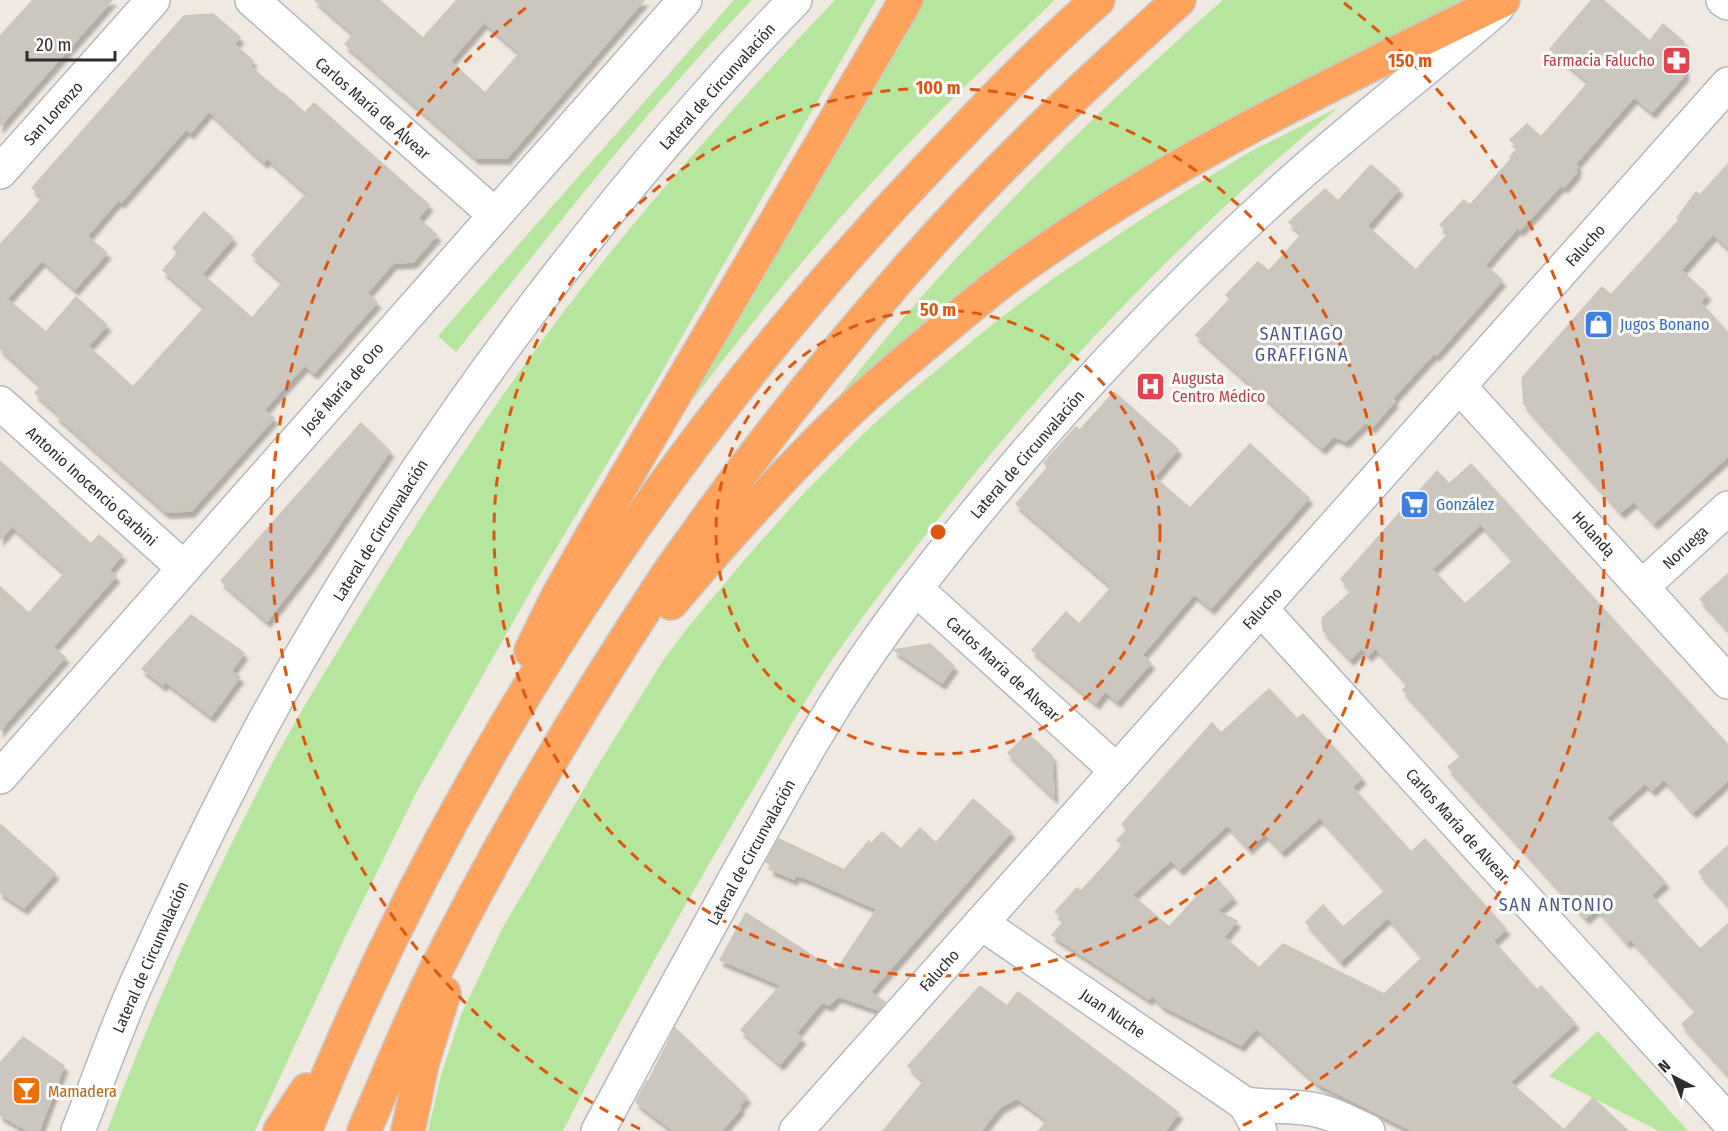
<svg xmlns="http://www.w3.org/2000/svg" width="1728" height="1131" viewBox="0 0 1728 1131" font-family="'Fira Sans Condensed',sans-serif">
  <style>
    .green { fill: #b6e59e }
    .building { fill: #cbc7bf; stroke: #cbc5ba; stroke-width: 1.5; fill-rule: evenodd; filter: url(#shadow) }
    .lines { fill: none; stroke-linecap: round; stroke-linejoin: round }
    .street-casing { stroke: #b4b7c1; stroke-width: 36 }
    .secondary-casing { stroke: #b4b7c1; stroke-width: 36 }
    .highway-casing { stroke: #c9c9c9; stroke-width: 36 }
    .street { stroke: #fff; stroke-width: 33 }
    .secondary { stroke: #fff; stroke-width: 33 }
    .highway { stroke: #ffa35c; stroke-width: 33 }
    .ring { fill: none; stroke: #df570e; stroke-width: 3; stroke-dasharray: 10 8 }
    .labels { text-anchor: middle; stroke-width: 6; stroke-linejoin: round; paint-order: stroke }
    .health-label { font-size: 16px; fill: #be3a42; stroke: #fff; text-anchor: end }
    .street-label { font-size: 16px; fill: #2e2e2e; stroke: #fff }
    .shop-label { font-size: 16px; fill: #366cbe; stroke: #fff; text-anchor: start }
    .food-label { font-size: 16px; fill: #c56008; stroke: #fff; text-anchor: start }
    .neighbourhood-label { font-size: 18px; letter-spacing: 1.5px; fill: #4d5680; stroke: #fff }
    .centre { fill: #df570e; stroke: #fff; stroke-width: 3 }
    .ring-label { font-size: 18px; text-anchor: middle; font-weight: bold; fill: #df570e; stroke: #fff; stroke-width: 6; stroke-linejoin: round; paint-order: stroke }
  </style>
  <defs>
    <filter id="shadow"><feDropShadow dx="3.5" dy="6" stdDeviation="1.5" flood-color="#0004"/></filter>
  </defs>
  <rect width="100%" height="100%" fill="#efe9e1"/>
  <g class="green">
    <path d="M734 0H752C645 110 552 233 456 352L438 336Z"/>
    <path d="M835 0H876L649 394 537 580 416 793 345 937 255 1131H107C150 1016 200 904 256 795 290 726 332 661 372 595 435 493 502 392 575 297 656 193 744 95 835 0Z"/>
    <path d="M920 0H1055C1004 48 954 96 906 146 821 235 741 334 668 433Z"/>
    <path d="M1223 0H1465L835 401C950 254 1083 123 1223 0Z"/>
    <path d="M1339 107C1186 232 1049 376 928 532 891 579 853 628 820 678 794 718 771 760 746 801 682 909 620 1019 563 1131H428L441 1075 461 1015 502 929 595 770 664 659 689 626 746 558 804 493 865 432 904 397 999 319 1054 278 1154 211 1246 154Z"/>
    <path d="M1598 1031 1688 1131H1659L1549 1076Z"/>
  </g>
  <g class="building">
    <path d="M33 0H112L0 126V36Z"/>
    <path d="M315 0H379L423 38 457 0H644L507 158H476L345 44 354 34ZM484 22 520 53 485 93 450 61Z"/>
    <path d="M1592 0H1603L1650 41 1663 24 1683 41 1685 75 1652 112 1634 97 1575 164 1578 167 1575 170 1577 172 1564 187 1561 185 1520 230 1518 227 1485 265 1502 280 1491 293 1436 355 1434 353 1392 399 1395 401 1372 427 1366 422 1346 441 1334 436 1322 448 1196 335 1230 299 1226 295 1258 262 1269 271 1302 234 1289 222 1325 189 1338 201 1371 165 1399 189 1367 226 1416 270 1449 233 1440 225 1464 200 1470 205 1512 158 1510 157 1519 147 1510 140 1527 124 1541 137 1589 82 1550 49Z"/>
    <path d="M213 14 240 37 234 44 253 61 250 66 282 94 283 93 305 113 314 103 429 205 418 218 437 235 413 262 393 263 367 293 377 302 314 373 305 365 279 393 264 410 274 418 191 511 166 512 56 415 58 413 35 393 42 386 0 348V245L43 197 32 188 184 16ZM209 111 264 162 267 158 307 193 252 255 283 282 252 318 202 274 233 238 204 212 173 248 178 253 163 270 205 307 133 387 88 346 107 325 76 297 46 332 7 299 42 260 75 289 107 253 87 236 118 200 121 202 186 129 190 133Z"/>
    <path d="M1728 164V247L1713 234 1681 270 1707 294 1700 302 1728 333V456L1654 523 1634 501 1621 512 1524 404 1522 378 1602 287 1611 295 1679 220 1677 218 1696 192 1700 195Z"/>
    <path d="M1114 392 1178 449 1154 477 1190 508 1250 444 1309 498 1211 608 1194 594 1142 655 1151 663 1117 701 1105 691 1096 703 1032 650 1066 612 1079 624 1112 587 1016 504 1048 467 1044 463 1076 427 1080 430Z"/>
    <path d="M361 423 390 451 317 557 267 621 221 581Z"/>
    <path d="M0 461 91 544 99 535 122 555 109 570 116 576 53 647 65 657 0 730V587L29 613 65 573 12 526 0 539Z"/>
    <path d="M1471 464 1728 745V780L1693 812 1664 779 1652 790 1645 783 1606 818 1665 882 1651 895 1700 949 1728 924V1074L1682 1024 1697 1011 1631 939 1627 942 1597 908 1586 918 1448 767 1462 755 1403 690 1408 684 1376 648 1368 655 1362 648 1350 659 1323 630 1322 618 1352 591 1341 579 1437 471 1449 484ZM1481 524 1514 560 1465 604 1432 569Z"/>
    <path d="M1728 574V629L1700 599Z"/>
    <path d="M191 615 244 653 231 671 240 677 211 716 165 681 163 685 142 669Z"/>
    <path d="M930 644 954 666 942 683 894 650Z"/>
    <path d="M1269 689 1297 719 1303 714 1362 778 1352 787 1411 852 1425 839 1506 929 1493 941 1537 990 1541 986 1575 1023 1510 1082 1564 1130 1593 1098 1628 1131H1413L1317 1083 1256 1028 1241 1045 1163 1006 1152 995 1149 999 1052 935 1065 920 1055 912 1077 888 1081 891 1123 845 1117 840 1128 830 1122 824 1212 723 1221 733ZM1320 817 1386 890 1343 927 1323 905 1306 922 1341 961 1388 917 1423 957 1384 994 1283 944 1259 968 1224 937 1237 921 1217 911 1233 897 1215 877 1169 927 1132 895 1171 860 1180 869 1227 825 1249 848 1265 833 1282 851Z"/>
    <path d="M1028 734 1052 756 1054 797 1008 753Z"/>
    <path d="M973 799 1011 832 870 992 885 1002 879 1010 838 996 829 1005 822 1002 796 1033 802 1038 780 1064 741 1030 781 985 720 960 746 913 836 971 877 909 806 878 795 875 794 879 770 869 772 865 766 862 779 839 844 870 869 841 871 844 882 832 901 849 920 828 936 843Z"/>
    <path d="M0 824 55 873 24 908 0 892Z"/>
    <path d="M1728 846V904L1699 872Z"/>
    <path d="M980 986 1007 1006 1018 992 1179 1113 1165 1131H1039L1047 1120 1017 1098 1000 1107 981 1131H883L924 1081 908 1066Z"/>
    <path d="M675 1028 747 1097 739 1106 741 1108 721 1131H674L636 1102 647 1081 648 1082Z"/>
    <path d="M23 1037 64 1066 39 1131H28L0 1115V1063Z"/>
  </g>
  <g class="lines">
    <defs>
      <g id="street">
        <path d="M252 0 495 215"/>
        <path d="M1723 0 1728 3"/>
        <path d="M0 172 153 0"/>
        <path d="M1459 386 1728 682"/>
        <path d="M0 403 184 568"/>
        <path d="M1642 587 1728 508"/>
        <path d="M916 589 1117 771"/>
        <path d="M1261 609 1728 1121"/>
        <path d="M0 777 685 0"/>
        <path d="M981 923 1245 1104 1260 1131"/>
        <path d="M1245 1104C1270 1108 1295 1104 1320 1111 1337 1115 1352 1124 1368 1131"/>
        <path d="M796 1131 1728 84"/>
      </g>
      <g id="secondary">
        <path d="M78 1131C98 1081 116 1029 138 980 177 893 218 808 263 724 342 578 436 437 536 304 617 198 702 95 795 0"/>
        <path d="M598 1131C645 1043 693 955 741 868 770 817 797 765 828 716 851 678 876 642 902 607 938 558 977 511 1016 465 1101 365 1193 270 1291 182 1358 122 1430 67 1497 8"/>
      </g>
      <g id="highway">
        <path d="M671 603C727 537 785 472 848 412 873 388 900 366 927 343 955 320 982 296 1012 274 1164 163 1334 83 1503 0"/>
        <path d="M531 651 557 598 598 525 906 0"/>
        <path d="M280 1131 307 1090"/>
        <path d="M305 1131C449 775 664 445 929 167 983 110 1038 52 1098 0"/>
        <path d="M364 1131C386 1081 406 1031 430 982 499 843 579 709 664 580 677 560 692 541 705 522 767 436 834 353 903 274 988 176 1082 87 1179 0"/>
        <path d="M408 1131 422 1064 444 993"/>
      </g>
    </defs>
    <use href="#street" class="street-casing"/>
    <use href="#secondary" class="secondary-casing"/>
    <use href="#highway" class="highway-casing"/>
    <use href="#street" class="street"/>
    <use href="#secondary" class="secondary"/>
    <use href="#highway" class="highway"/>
  </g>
  <g class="ring">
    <circle cx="938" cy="532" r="222"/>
    <circle cx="938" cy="532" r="444"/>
    <path d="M640 1129A667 667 0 0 1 532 3M1344 3A667 667 0 0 1 1236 1129"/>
  </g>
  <defs>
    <symbol id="pharmacy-square" viewBox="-11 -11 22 22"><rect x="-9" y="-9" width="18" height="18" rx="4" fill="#e0444e" stroke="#fff"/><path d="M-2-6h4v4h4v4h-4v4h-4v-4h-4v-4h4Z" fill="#fff"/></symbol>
    <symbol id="shop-square" viewBox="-11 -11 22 22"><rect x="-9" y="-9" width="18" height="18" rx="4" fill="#3f7fe0" stroke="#fff"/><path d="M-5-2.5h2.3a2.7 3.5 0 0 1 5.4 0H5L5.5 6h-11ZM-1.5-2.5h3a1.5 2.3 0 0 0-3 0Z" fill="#fff"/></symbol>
    <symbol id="hospital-square" viewBox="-11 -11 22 22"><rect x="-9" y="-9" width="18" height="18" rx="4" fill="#e0444e" stroke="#fff"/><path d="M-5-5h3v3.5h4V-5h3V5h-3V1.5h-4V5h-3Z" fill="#fff"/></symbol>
    <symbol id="supermarket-square" viewBox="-11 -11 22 22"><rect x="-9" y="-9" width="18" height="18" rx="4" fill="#3f7fe0" stroke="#fff"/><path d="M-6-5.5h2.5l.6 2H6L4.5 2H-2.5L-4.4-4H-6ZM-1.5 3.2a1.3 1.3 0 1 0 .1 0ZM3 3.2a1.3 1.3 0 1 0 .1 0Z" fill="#fff"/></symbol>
    <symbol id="bar-square" viewBox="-11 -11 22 22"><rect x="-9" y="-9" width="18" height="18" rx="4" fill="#e8710a" stroke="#fff"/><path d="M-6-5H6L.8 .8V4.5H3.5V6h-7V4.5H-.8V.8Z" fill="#fff"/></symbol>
  </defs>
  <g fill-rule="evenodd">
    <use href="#pharmacy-square" x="1660" y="44" width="33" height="33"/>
    <use href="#shop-square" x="1582" y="308" width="33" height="33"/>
    <use href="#hospital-square" x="1134" y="370" width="33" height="33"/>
    <use href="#supermarket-square" x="1398" y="488" width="33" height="33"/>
    <use href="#bar-square" x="10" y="1074" width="33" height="33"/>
  </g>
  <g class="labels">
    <g class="health-label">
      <text x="1655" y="66">Farmacia Falucho</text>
      <text x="1172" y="384" text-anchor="start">Augusta<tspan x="1172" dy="18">Centro Médico</tspan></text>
    </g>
    <g class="street-label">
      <text transform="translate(717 86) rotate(-48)" y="6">Lateral de Circunvalación</text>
      <text transform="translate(373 108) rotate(41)" y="6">Carlos María de Alvear</text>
      <text transform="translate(53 113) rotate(-48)" y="6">San Lorenzo</text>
      <text transform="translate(1585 245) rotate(-48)" y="6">Falucho</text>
      <text transform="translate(342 388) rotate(-49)" y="6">José María de Oro</text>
      <text transform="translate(1027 454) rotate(-49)" y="6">Lateral de Circunvalación</text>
      <text transform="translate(92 486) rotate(42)" y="6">Antonio Inocencio Garbini</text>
      <text transform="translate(380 530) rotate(-58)" y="6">Lateral de Circunvalación</text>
      <text transform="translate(1594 534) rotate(48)" y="6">Holanda</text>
      <text transform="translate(1685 547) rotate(-43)" y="6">Noruega</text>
      <text transform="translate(1262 608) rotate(-48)" y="6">Falucho</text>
      <text transform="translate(1003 668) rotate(42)" y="6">Carlos María de Alvear</text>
      <text transform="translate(1458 825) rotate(48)" y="6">Carlos María de Alvear</text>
      <text transform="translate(751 852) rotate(-61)" y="6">Lateral de Circunvalación</text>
      <text transform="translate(150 957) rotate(-66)" y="6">Lateral de Circunvalación</text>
      <text transform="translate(939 970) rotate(-48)" y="6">Falucho</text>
      <text transform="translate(1113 1013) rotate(34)" y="6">Juan Nuche</text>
    </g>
    <g class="shop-label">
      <text x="1620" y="330">Jugos Bonano</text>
      <text x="1436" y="510">González</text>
    </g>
    <g class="food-label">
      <text x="48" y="1097">Mamadera</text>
    </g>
    <g class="neighbourhood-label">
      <text x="1302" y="340">SANTIAGO<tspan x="1302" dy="21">GRAFFIGNA</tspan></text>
      <text x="1557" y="911">SAN ANTONIO</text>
    </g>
  </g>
  <circle cx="938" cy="532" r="9" class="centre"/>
  <g class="ring-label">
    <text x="1410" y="67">150 m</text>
    <text x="938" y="94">100 m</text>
    <text x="938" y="316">50 m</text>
  </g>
  <g transform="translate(1674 1077) rotate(318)" stroke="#ffffff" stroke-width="4.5" paint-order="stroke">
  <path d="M0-4.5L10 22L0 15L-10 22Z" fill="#2e2e2e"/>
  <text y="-9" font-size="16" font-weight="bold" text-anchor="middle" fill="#2e2e2e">N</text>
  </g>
  <path d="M27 51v9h88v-9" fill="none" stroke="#2e2e2e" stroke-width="3"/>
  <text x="36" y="51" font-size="18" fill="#2e2e2e" stroke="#ffffff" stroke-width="4.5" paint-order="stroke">20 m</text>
</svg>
